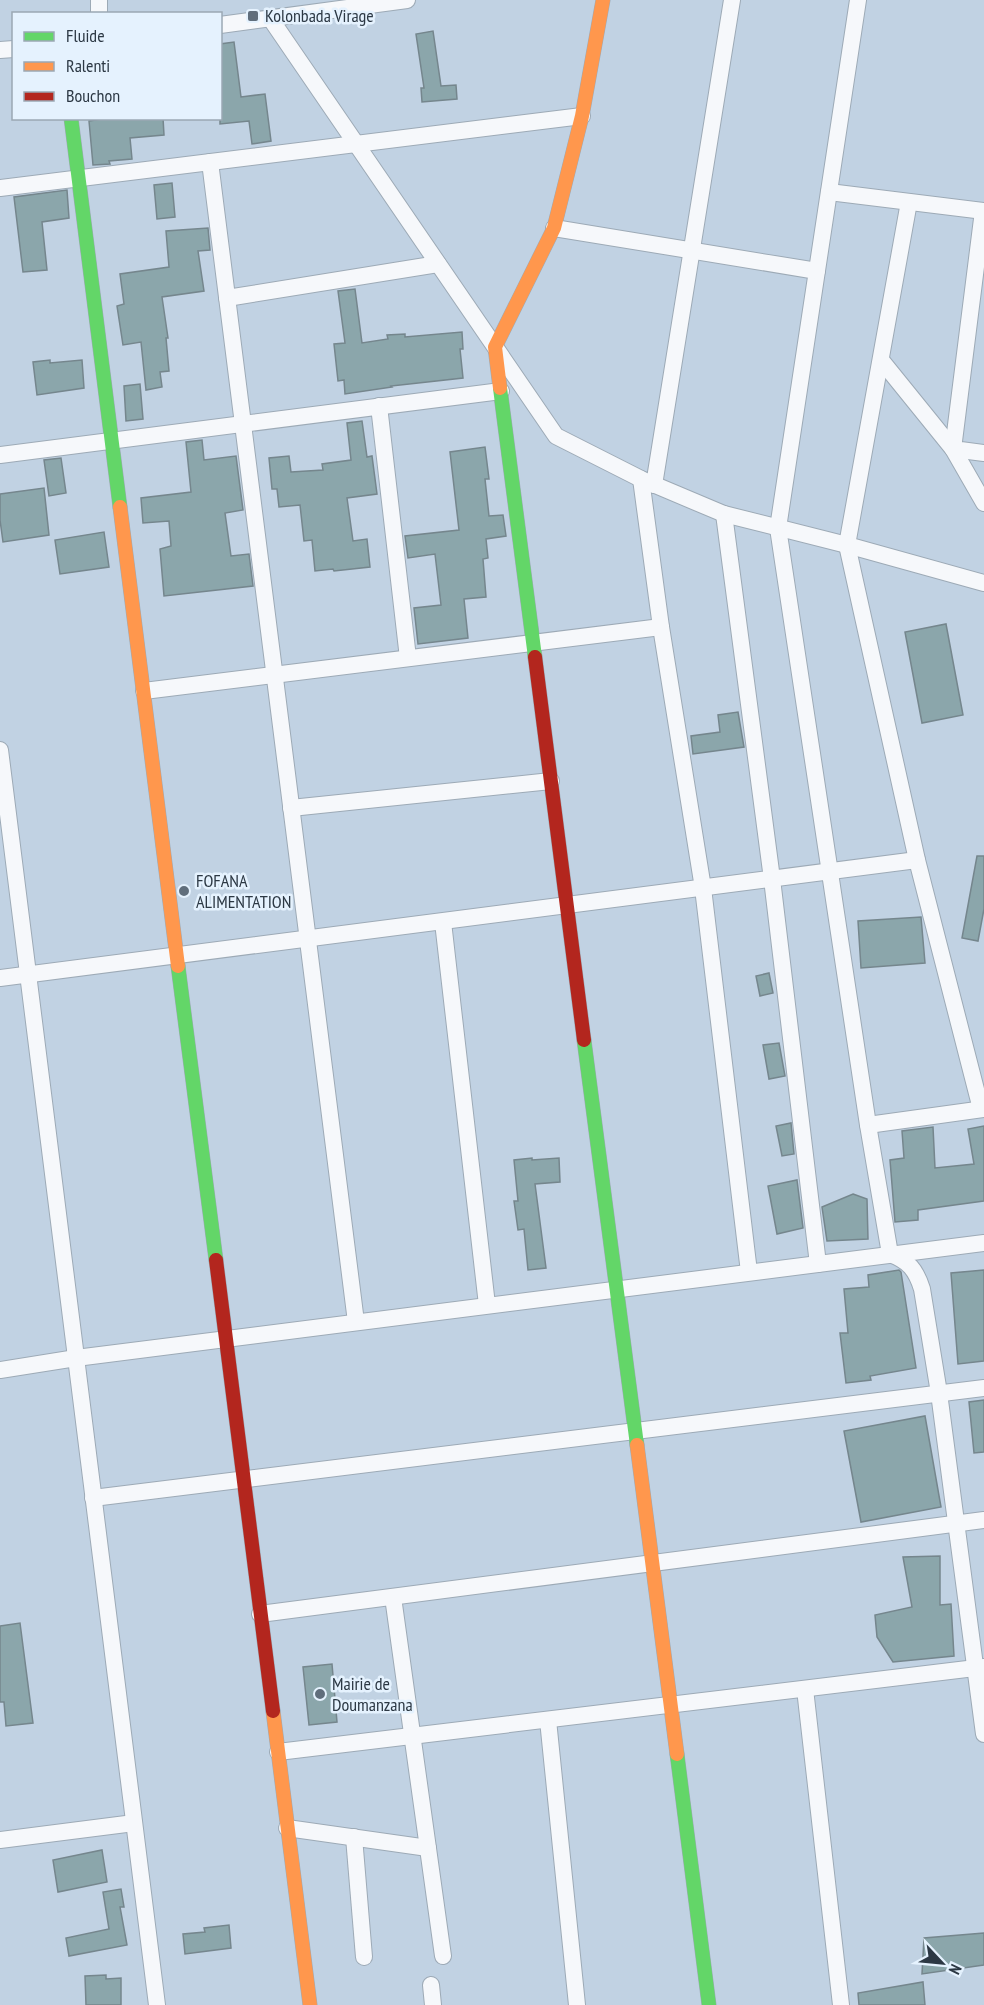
<svg xmlns="http://www.w3.org/2000/svg" width="984" height="2005" viewBox="0 0 984 2005" font-family="'PT Sans Narrow',sans-serif">
  <style>
    .building { fill: #8ba6ab; stroke: #75868d; stroke-width: 1.5 }
    .lines { fill: none; stroke-linecap: round; stroke-linejoin: round }
    .street-casing { stroke: #9daab6; stroke-width: 18 }
    .fast-casing { stroke: #9daab6; stroke-width: 15 }
    .slow-casing { stroke: #9daab6; stroke-width: 15 }
    .jam-casing { stroke: #9daab6; stroke-width: 15 }
    .street { stroke: #f6f8fb; stroke-width: 16 }
    .fast { stroke: #63d668; stroke-width: 14 }
    .slow { stroke: #ff974d; stroke-width: 14 }
    .jam { stroke: #b3261e; stroke-width: 14 }
    .poi-dot { fill: #606e7c; stroke: #e5f2fe; stroke-width: 2 }
    .labels { text-anchor: middle; stroke-width: 5; stroke-linejoin: round; paint-order: stroke }
    .poi-label { font-size: 18px; fill: #2c3844; stroke: #e5f2fe; text-anchor: start }
  </style>
  <rect width="100%" height="100%" fill="#c1d2e3"/>
  <g class="building">
    <path d="M433 31 441 86 456 85 457 99 422 102 421 88H424L416 34Z"/>
    <path d="M234 42 241 97 265 94 271 141 252 144 249 121 220 124V44Z"/>
    <path d="M108 118H163L164 135 130 138 132 159 109 161 110 164 93 165 89 121Z"/>
    <path d="M172 183 175 217 157 219 154 185Z"/>
    <path d="M67 190 69 218 42 222 47 270 23 272 14 197Z"/>
    <path d="M208 228 210 250 198 251 204 291 162 297 168 338H166L169 371 160 372 162 387 146 390 141 342 123 345 117 306 124 304 120 274 169 267 166 231Z"/>
    <path d="M355 289 362 343 388 339 387 335 405 334V337L462 332 463 349H460L463 378 391 386 392 387 345 394 344 380 338 381 334 344 345 343 338 291Z"/>
    <path d="M50 360V363L82 360 84 388 37 395 33 362Z"/>
    <path d="M140 384 143 419 126 421 124 386Z"/>
    <path d="M362 421 367 457 372 456 377 494 347 498 353 541 367 539 370 567 334 571 333 569 315 571 312 540 304 541 300 505 279 507 277 489H272L269 458 289 456 291 472 323 470 322 464 351 460 347 423Z"/>
    <path d="M202 440 204 460 236 456 243 510 225 513 231 556 249 554 253 586 164 596 160 549 171 546 169 521 143 523 141 498 191 492 186 442Z"/>
    <path d="M485 447 489 479H485L489 516 503 515 506 536 486 539 488 558 483 559 486 597 464 599 468 638 418 644 414 608 441 605 435 554 408 558 405 536 459 530 450 452Z"/>
    <path d="M61 458 66 493 49 496 44 460Z"/>
    <path d="M44 488 49 535 3 542 0 520V494Z"/>
    <path d="M104 532 109 567 60 574 55 540Z"/>
    <path d="M946 624 963 715 922 723 905 632Z"/>
    <path d="M738 712 744 747 693 754 691 736 720 732 718 715Z"/>
    <path d="M977 856H984V909L978 941 962 938Z"/>
    <path d="M921 917 925 963 861 968 858 921Z"/>
    <path d="M769 973 773 993 760 996 756 976Z"/>
    <path d="M779 1043 785 1076 769 1079 763 1045Z"/>
    <path d="M791 1123 794 1154 782 1156 776 1126Z"/>
    <path d="M984 1126V1201L918 1210V1220L895 1222 890 1160 904 1158 902 1131 933 1127 935 1168 974 1164 968 1129Z"/>
    <path d="M532 1158V1160L559 1158 560 1182 535 1184 546 1268 528 1270 524 1229 518 1230 514 1201H518L514 1160Z"/>
    <path d="M797 1180 803 1228 777 1234 768 1186Z"/>
    <path d="M853 1194 867 1199 868 1239 827 1241 822 1207Z"/>
    <path d="M899 1270 901 1272 916 1368 870 1376 871 1380 846 1383 840 1333H848L844 1289 869 1287 868 1275Z"/>
    <path d="M984 1270V1361L958 1364 951 1273Z"/>
    <path d="M984 1400V1452L974 1453 969 1402Z"/>
    <path d="M925 1416 941 1507 861 1522 844 1431Z"/>
    <path d="M940 1556V1605L951 1604 954 1656 893 1662 877 1637 875 1615 912 1607 903 1557Z"/>
    <path d="M20 1623 33 1723 6 1726 4 1702H0V1626Z"/>
    <path d="M332 1664 337 1722 309 1725 303 1667Z"/>
    <path d="M102 1850 107 1882 58 1892 53 1860Z"/>
    <path d="M121 1889 124 1907H120L127 1945 69 1956 66 1938 109 1929 103 1892Z"/>
    <path d="M229 1925 231 1948 185 1954 183 1934 205 1932 204 1928Z"/>
    <path d="M984 1933V1965L922 1974 924 1938Z"/>
    <path d="M106 1975V1979L121 1978V2005H86L85 1976Z"/>
    <path d="M923 1982 925 2005H859L858 1993Z"/>
  </g>
  <g class="lines">
    <defs>
      <g id="street">
        <path d="M858 0 778 528 868 1125 890 1254C909 1261 916 1270 922 1289L939 1393 984 1734"/>
        <path d="M99 14V0"/>
        <path d="M270 18 556 436 641 479 724 514 847 545 984 583"/>
        <path d="M220 25 407 0"/>
        <path d="M0 50 14 49"/>
        <path d="M210 162 356 1322"/>
        <path d="M0 188 582 116"/>
        <path d="M829 192 984 211"/>
        <path d="M909 202 847 545 917 860 981 1109"/>
        <path d="M983 211 953 449 984 453"/>
        <path d="M554 228 817 271"/>
        <path d="M227 298 438 264"/>
        <path d="M881 360 953 449 984 503"/>
        <path d="M379 406 408 658"/>
        <path d="M0 455 501 391"/>
        <path d="M641 479 661 627 703 888 749 1272"/>
        <path d="M654 485 732 0"/>
        <path d="M724 514 772 879 818 1264"/>
        <path d="M144 691 661 627"/>
        <path d="M0 750 157 2005"/>
        <path d="M291 808 551 781"/>
        <path d="M443 922 487 1305"/>
        <path d="M0 978 917 860"/>
        <path d="M868 1125 984 1109"/>
        <path d="M0 1370 76 1358 984 1243"/>
        <path d="M93 1498 984 1388"/>
        <path d="M393 1597 443 1956"/>
        <path d="M260 1614 984 1520"/>
        <path d="M805 1689 841 2005"/>
        <path d="M548 1720 577 2005"/>
        <path d="M278 1752 984 1667"/>
        <path d="M287 1828 428 1848"/>
        <path d="M354 1837 364 1957"/>
        <path d="M0 1840 134 1823"/>
        <path d="M431 1985 433 2005"/>
      </g>
      <g id="fast">
        <path d="M71 118 120 507"/>
        <path d="M500 388 535 657"/>
        <path d="M178 966 216 1260"/>
        <path d="M584 1040 637 1445"/>
        <path d="M677 1754 709 2005"/>
      </g>
      <g id="slow">
        <path d="M500 388 495 347 554 228 582 116 603 0"/>
        <path d="M120 507 178 966"/>
        <path d="M637 1445 677 1754"/>
        <path d="M273 1711 310 2005"/>
      </g>
      <g id="jam">
        <path d="M535 657 584 1040"/>
        <path d="M216 1260 273 1711"/>
      </g>
    </defs>
    <use href="#street" class="street-casing"/>
    <use href="#fast" class="fast-casing"/>
    <use href="#slow" class="slow-casing"/>
    <use href="#jam" class="jam-casing"/>
    <use href="#street" class="street"/>
    <use href="#fast" class="fast"/>
    <use href="#slow" class="slow"/>
    <use href="#jam" class="jam"/>
  </g>
  <g class="poi-dot">
    <rect x="247" y="10" width="12" height="12" rx="3"/>
    <circle cx="184" cy="891" r="6"/>
    <circle cx="320" cy="1694" r="6"/>
  </g>
  <g class="labels">
    <g class="poi-label">
      <text x="265" y="22">Kolonbada Virage</text>
      <text x="196" y="887">FOFANA<tspan x="196" dy="21">ALIMENTATION</tspan></text>
      <text x="332" y="1690">Mairie de<tspan x="332" dy="21">Doumanzana</tspan></text>
    </g>
  </g>
  <rect x="12" y="12" width="210" height="108" fill="#e5f2fe" stroke="#9ba8b4" stroke-width="1.5"/>
  <rect x="24" y="32" width="30" height="9" fill="#63d668" stroke="#9ba8b4" stroke-width="1.5"/>
  <text x="66" y="42" font-size="18" fill="#2c3844">Fluide</text>
  <rect x="24" y="62" width="30" height="9" fill="#ff974d" stroke="#9ba8b4" stroke-width="1.5"/>
  <text x="66" y="72" font-size="18" fill="#2c3844">Ralenti</text>
  <rect x="24" y="92" width="30" height="9" fill="#b3261e" stroke="#9ba8b4" stroke-width="1.5"/>
  <text x="66" y="102" font-size="18" fill="#2c3844">Bouchon</text>
  <g transform="translate(942 1963) rotate(116)" stroke="#e5f2fe" stroke-width="4.5" paint-order="stroke">
  <path d="M0-4.5L10 22L0 15L-10 22Z" fill="#2c3844"/>
  <text y="-9" font-size="16" font-weight="bold" text-anchor="middle" fill="#2c3844">N</text>
  </g>
</svg>
